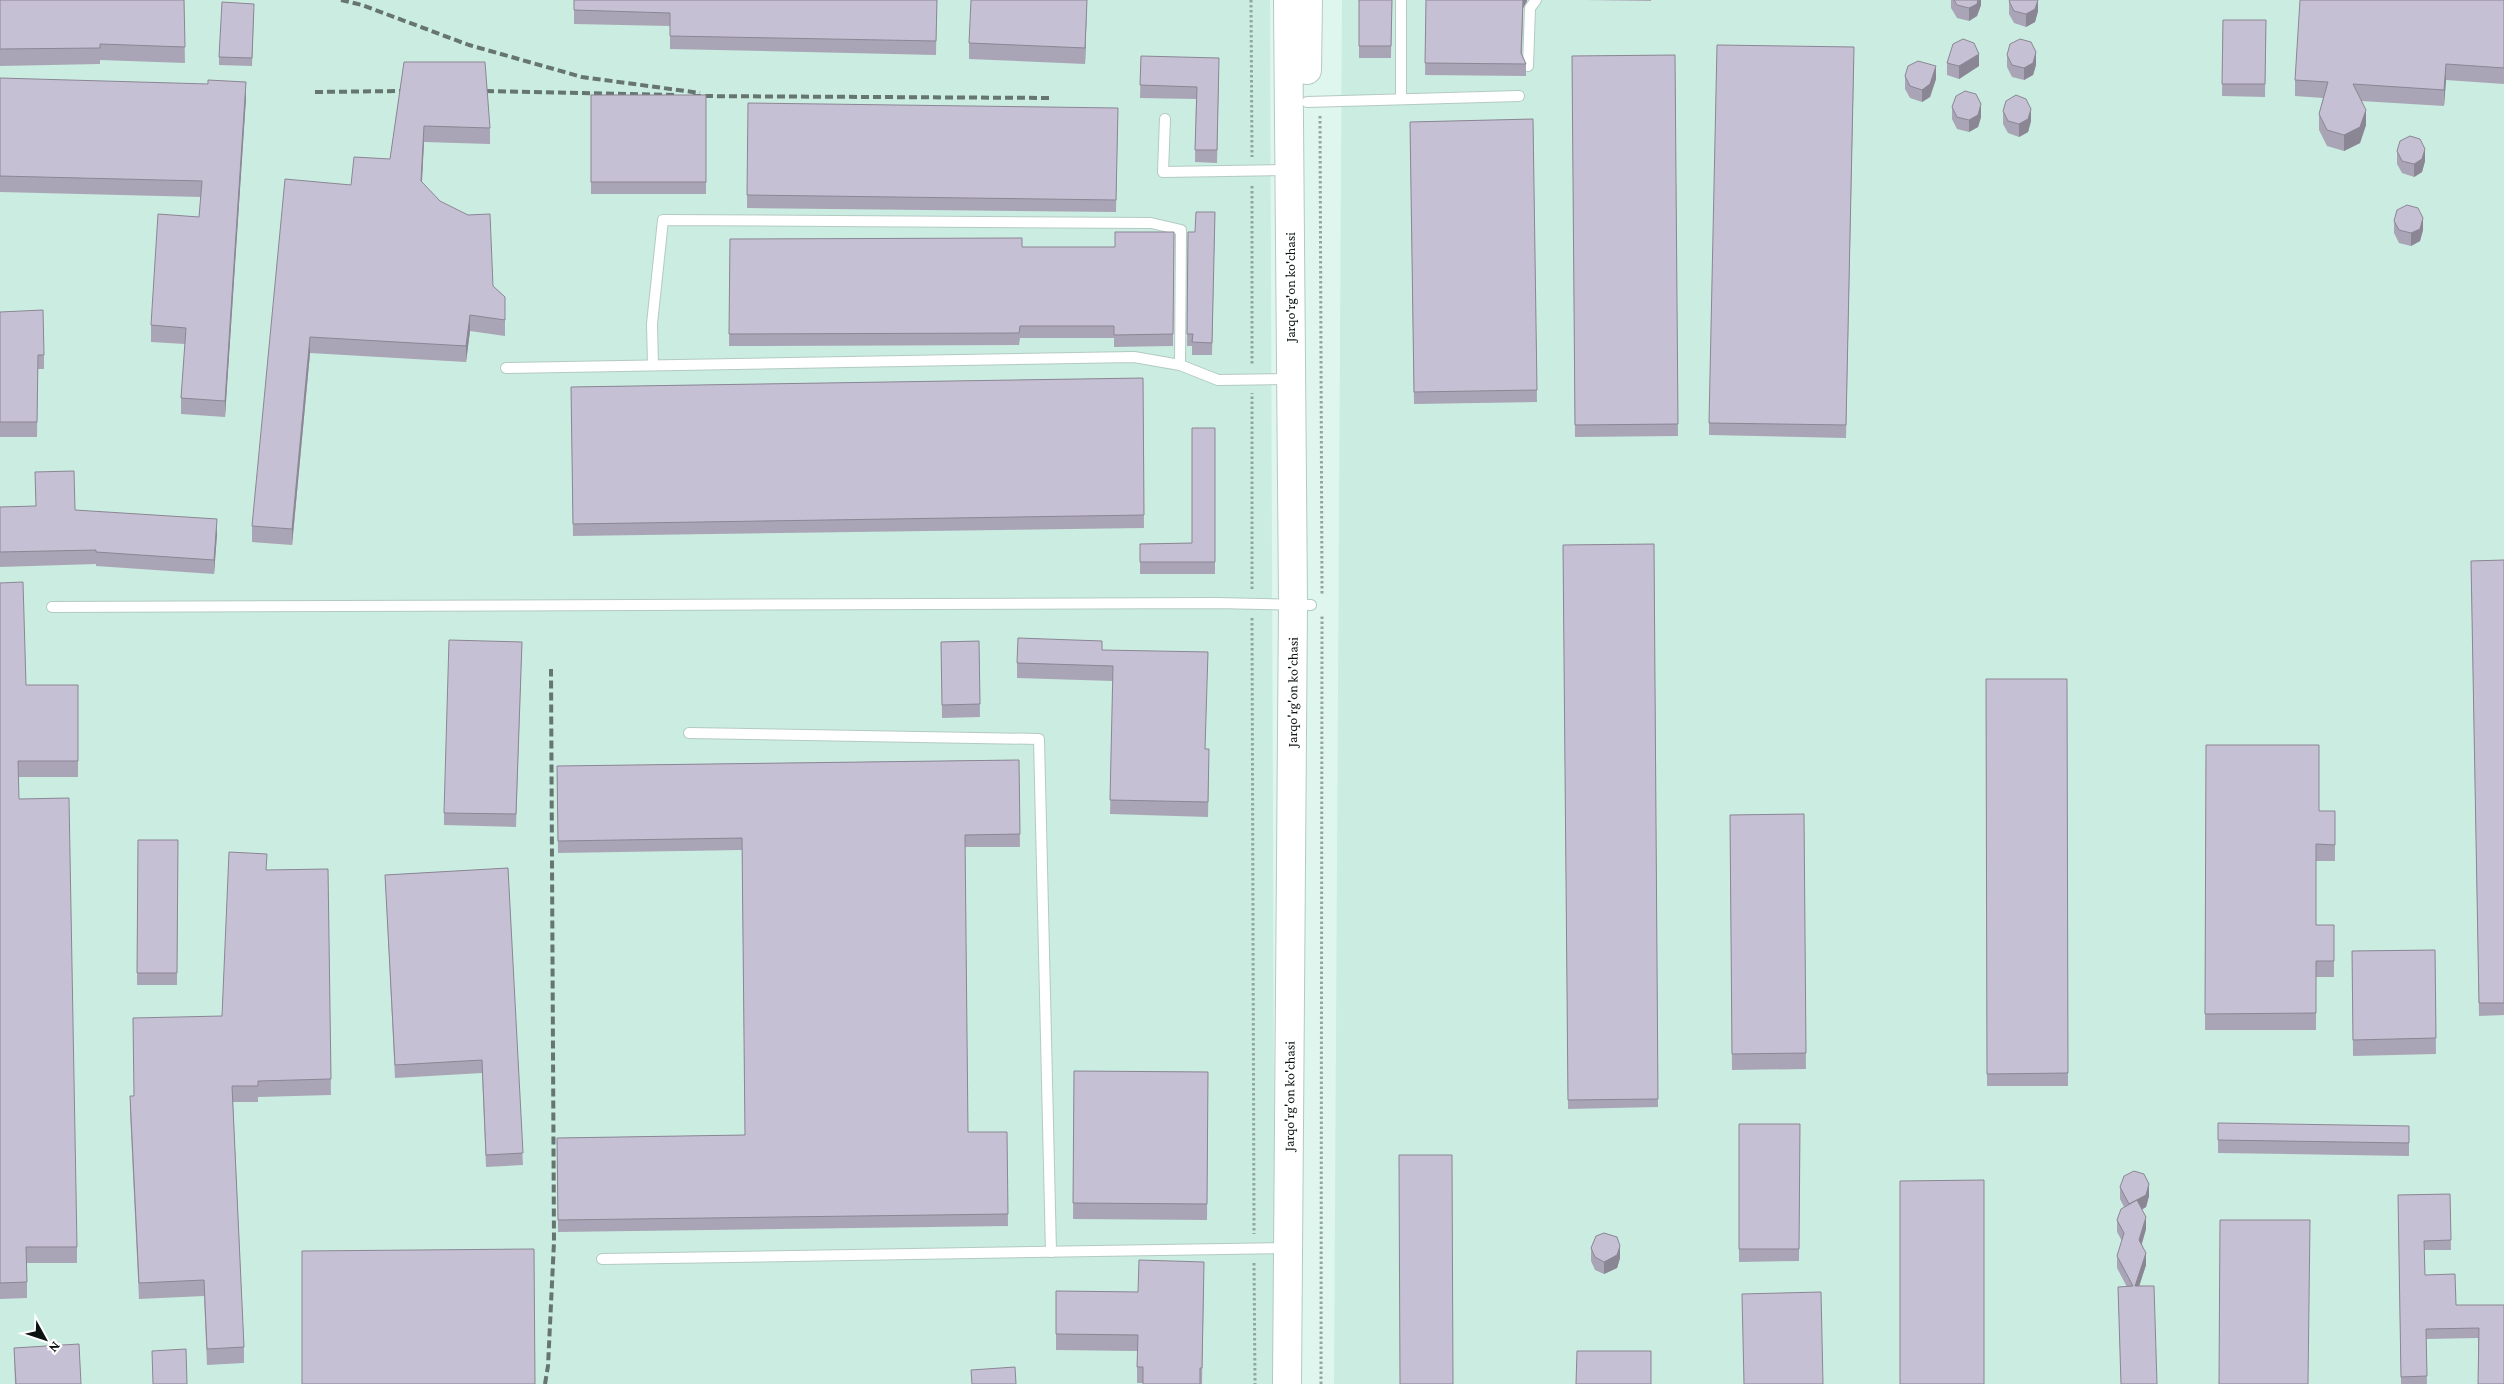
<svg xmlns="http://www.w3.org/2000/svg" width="2504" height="1384" viewBox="0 0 2504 1384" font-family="'Crimson Pro',serif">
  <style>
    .built { fill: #cbece1 }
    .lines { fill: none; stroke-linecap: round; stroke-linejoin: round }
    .lane-casing { stroke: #b3cac2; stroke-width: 12 }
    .secondary-casing { stroke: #b3cac2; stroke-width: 30 }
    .path { stroke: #93a59f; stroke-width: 3; stroke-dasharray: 2.5 2.5; stroke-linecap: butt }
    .lane { stroke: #fff; stroke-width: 10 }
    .secondary { stroke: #fff; stroke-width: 28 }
    .rail { stroke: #667570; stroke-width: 4; stroke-dasharray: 8 4; stroke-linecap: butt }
    .wall { fill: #aaa5b6 }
    .shaded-wall { fill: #8b8694 }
    .building { fill: #c6c0d4; stroke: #8b8694 }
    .labels { text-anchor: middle; stroke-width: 4; stroke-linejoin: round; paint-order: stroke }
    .street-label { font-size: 14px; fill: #0c1411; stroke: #fff }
  </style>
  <rect width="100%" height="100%" fill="#def6ee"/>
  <g class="built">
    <path d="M0 0H1270L1275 1384H0Z"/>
    <path d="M1342 0H2504V1384H1334Z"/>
  </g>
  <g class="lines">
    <defs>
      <g id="lane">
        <path d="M1401 0V99"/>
        <path d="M1528 66 1530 8 1536 0"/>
        <path d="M1307 102 1519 96"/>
        <path d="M1165 119 1163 172 1289 170"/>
        <path d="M653 365 652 324 663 220 1151 223 1181 230 1180 365"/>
        <path d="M506 368 1134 357 1180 365 1218 380 1290 379"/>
        <path d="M52 607 1216 603 1311 605"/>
        <path d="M689 733 1039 739 1051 1252"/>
        <path d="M602 1259 1287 1248"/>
      </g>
      <g id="secondary">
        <path d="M1307 70 1308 0"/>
        <path id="s1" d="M1287 1384 1293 604 1288 0"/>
      </g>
    </defs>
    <use href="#lane" class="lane-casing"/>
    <use href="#secondary" class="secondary-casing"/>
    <g class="path">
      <path d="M1251 0 1252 157"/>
      <path d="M1320 116 1322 594"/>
      <path d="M1252 186V364"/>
      <path d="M1252 589V393"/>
      <path d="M1252 618 1254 1234"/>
      <path d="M1254 1263 1255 1384"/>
      <path d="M1321 1384 1322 616"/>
    </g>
    <use href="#lane" class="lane"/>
    <use href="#secondary" class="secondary"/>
    <g class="rail">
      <path d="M341 0 362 5 469 45 582 77 700 93"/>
      <path d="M486 91 676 95"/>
      <path d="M315 92 402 91"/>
      <path d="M693 96 1053 98"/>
      <path d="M545 1384 548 1366 554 1242 551 669"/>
    </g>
  </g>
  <g class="wall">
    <path d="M0 0H184L185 63 100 60V64L0 66Z"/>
    <path d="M574 0H937L936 55 670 49V26L574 24Z"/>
    <path d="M1087 0 1085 64 969 59V43Z"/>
    <path d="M1359 0H1392L1391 58H1359Z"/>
    <path d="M1426 0 1527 1 1523 8 1522 54 1526 64V76L1425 75Z"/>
    <path d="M1585 0H1651V1Z"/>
    <path d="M1951 0H1981V5L1977 16 1969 21 1957 18 1951 8Z"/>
    <path d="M2504 0V84L2446 80 2444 106 2361 101 2366 125 2360 143 2344 151 2327 146 2319 130V114L2323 98 2295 96V80Z"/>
    <path d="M2009 1 2038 11 2035 22 2026 27 2014 23 2009 14Z"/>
    <path d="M254 12 252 66 219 65V57Z"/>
    <path d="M2223 20H2266L2265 97 2222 96Z"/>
    <path d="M1675 55 1678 436 1575 437 1572 56Z"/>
    <path d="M2007 55 2036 65 2033 75 2024 80 2012 77 2007 67Z"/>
    <path d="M1141 56 1219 70 1217 163 1195 162 1196 99 1140 98Z"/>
    <path d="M1854 60 1846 438 1709 435V423Z"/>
    <path d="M404 62 490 128V144L424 142 422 182 493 286 505 297V336L470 331 466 362 310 353 292 545 252 542V526L351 185 390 159Z"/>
    <path d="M1947 63 1979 66 1959 79 1947 75Z"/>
    <path d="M1905 76 1936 79 1930 97 1922 102 1910 98 1905 89Z"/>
    <path d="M0 78 246 98 225 417 181 414V398L185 344 151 342V325L199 217 201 197 0 192Z"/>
    <rect x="591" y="95" width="115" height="99"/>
    <path d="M1952 107 1981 117 1978 127 1969 132 1957 129 1952 119Z"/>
    <path d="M1118 108 1116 212 747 208V195Z"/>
    <path d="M2003 111 2031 121 2028 132 2019 137 2008 133 2003 124Z"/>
    <path d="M1533 119 1537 402 1414 404 1410 122Z"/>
    <path d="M2397 151 2425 161 2422 172 2414 177 2402 173 2397 164Z"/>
    <path d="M1215 212 1212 355H1192V346H1187L1188 232H1195Z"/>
    <path d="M2394 221 2423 230 2420 241 2411 246 2399 243 2394 233Z"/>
    <path d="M1174 232 1173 346 1114 347V338H1020L1019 345 729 346 730 239 1022 247H1115Z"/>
    <path d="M0 312 44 355V369H38L37 437H0Z"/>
    <path d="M1143 378 1144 528 573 536 571 387Z"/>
    <path d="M1215 428V574H1140V544L1192 543Z"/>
    <path d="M0 507 75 510 217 534 214 574 96 566V564L0 567Z"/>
    <path d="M1654 544 1658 1107 1568 1109 1563 545Z"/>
    <path d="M2504 560V1015L2479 1016 2471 561Z"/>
    <path d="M0 583 26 685H78V777H18L19 799 77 1247V1263H27V1298L0 1299Z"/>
    <path d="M979 641 980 717 942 718 941 642Z"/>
    <path d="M522 642 516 827 444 825V813Z"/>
    <path d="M1102 650 1206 749 1209 764 1208 817 1110 814 1113 681 1017 678V663Z"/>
    <path d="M1986 679H2067L2068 1086H1987Z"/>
    <path d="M2206 745 2319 811H2335V861H2316V925H2334V977H2316V1030H2205Z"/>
    <path d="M1019 760 1020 847H965L968 1132H1007L1008 1226 558 1232 557 1138 745 1135 742 850 558 853 557 766Z"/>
    <path d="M1804 814 1806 1069 1732 1070 1730 815Z"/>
    <path d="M138 840H178L177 985H137Z"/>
    <path d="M508 868 523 1165 486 1167 482 1073 395 1078 385 875Z"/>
    <path d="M328 869 331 1095 258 1097V1102H233L244 1347V1363L207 1365 204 1296 139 1299 130 1112V1096H134L222 1016 267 870Z"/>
    <path d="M2435 950 2436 1054 2353 1056 2352 951Z"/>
    <path d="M1074 1071 1208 1072 1207 1220 1073 1219Z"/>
    <path d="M1739 1124H1800L1799 1261 1739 1262Z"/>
    <path d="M2409 1126V1156L2218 1153V1140Z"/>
    <path d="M2120 1187 2149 1196 2146 1207 2142 1209 2146 1229 2142 1244 2146 1265 2139 1286 2157 1384H2121L2118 1287H2127L2117 1268V1256L2122 1241 2117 1232V1220L2124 1207 2120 1199Z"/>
    <path d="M2450 1194 2451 1250H2424L2425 1275 2456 1305H2504V1384H2478V1338L2426 1339 2427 1384H2401L2398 1195Z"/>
    <path d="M1591 1248 1620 1258 1617 1268 1604 1274 1595 1270 1591 1261Z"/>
    <path d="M1204 1277 1202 1384H1143V1383H1137V1351L1056 1350V1291L1138 1292Z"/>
    <path d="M14 1348 81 1384H15Z"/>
  </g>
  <g class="shaded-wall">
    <path d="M1087 0 1085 64V48Z"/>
    <path d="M1523 0H1527V1L1523 8 1521 66Z"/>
    <path d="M1978 0H1981V5L1977 16 1969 21V8Z"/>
    <path d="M2038 0V11L2035 22 2026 27V14Z"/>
    <path d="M2036 52V65L2033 75 2024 80V68Z"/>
    <path d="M1979 54V66L1959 79V66Z"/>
    <path d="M2446 64V80L2444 106V90Z"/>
    <path d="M1936 66V79L1930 97 1922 102V90Z"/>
    <path d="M246 82V98L225 417V401Z"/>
    <path d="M1981 104V117L1978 127 1969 132V120Z"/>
    <path d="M2031 109V121L2028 132 2019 137V124Z"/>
    <path d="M2366 110V125L2360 143 2344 151V135Z"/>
    <path d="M424 126V142L421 197V181Z"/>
    <path d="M2425 149V161L2422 172 2414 177V164Z"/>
    <path d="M2423 218V230L2420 241 2411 246V233Z"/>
    <path d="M470 315V331L466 362V346Z"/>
    <path d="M310 337V353L292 545V529Z"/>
    <path d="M217 519V534L214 574V560Z"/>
    <path d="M2149 1184V1196L2146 1207 2129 1217V1204Z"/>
    <path d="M2146 1217V1229L2139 1252V1240Z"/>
    <path d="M1620 1246V1258L1617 1268 1604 1274V1262Z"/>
    <path d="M2146 1253V1265L2135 1299V1286Z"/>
  </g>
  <g class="building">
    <path d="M0 0H184L185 47 100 44V48L0 49Z"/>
    <path d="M574 0H937L936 41 670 36V13L574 10Z"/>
    <path d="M971 0H1087L1085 48 969 43Z"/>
    <path d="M1359 0H1392L1391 46H1359Z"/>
    <path d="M1426 0H1523L1521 53 1526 64 1425 63Z"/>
    <path d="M1954 0H1978L1977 4 1969 8 1957 5Z"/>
    <path d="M2010 0H2038L2035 9 2026 14 2014 11 2009 1Z"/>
    <path d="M2300 0H2504V68L2446 64 2444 90 2353 84 2366 110 2360 127 2344 135 2327 130 2319 114 2328 82 2295 80Z"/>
    <path d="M222 2 254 4 252 58 219 57Z"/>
    <path d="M2223 20H2266L2265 84H2222Z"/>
    <path d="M1963 39 1974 43 1979 54 1959 66 1947 63 1953 44Z"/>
    <path d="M2020 39 2031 42 2036 52 2033 63 2024 68 2012 65 2007 55 2010 44Z"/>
    <path d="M1717 45 1854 47 1846 425 1709 423Z"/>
    <path d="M1675 55 1678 424 1575 425 1572 56Z"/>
    <path d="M1141 56 1219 58 1217 150H1195L1197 87 1140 85Z"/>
    <path d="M1918 61 1936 66 1930 84 1922 90 1910 86 1905 76 1908 66Z"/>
    <path d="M404 62H485L490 128 424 126 421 181 440 201 468 215 490 214 493 286 505 297V320L470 315 466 346 310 337 292 529 252 526 285 179 351 185 354 157 390 159Z"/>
    <path d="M0 78 208 84V80L246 82 225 401 181 398 186 328 151 325 158 214 199 217 202 181 0 176Z"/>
    <path d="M1965 91 1976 94 1981 104 1978 115 1969 120 1957 117 1952 107 1956 96Z"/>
    <rect x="591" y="95" width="115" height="87"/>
    <path d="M2016 95 2026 99 2031 109 2028 119 2019 124 2008 121 2003 111 2006 101Z"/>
    <path d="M748 103 1118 108 1116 200 747 195Z"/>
    <path d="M1533 119 1537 390 1414 392 1410 122Z"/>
    <path d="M2410 136 2420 139 2425 149 2422 159 2414 164 2402 161 2397 151 2400 141Z"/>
    <path d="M2407 205 2418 208 2423 218 2420 229 2411 233 2399 230 2394 221 2397 210Z"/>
    <path d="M1196 212H1215L1212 343 1192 342 1193 334H1187L1188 232H1195Z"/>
    <path d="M1115 232H1174L1173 334 1114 335V326H1020L1019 333 729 334 730 239 1022 238V247H1115Z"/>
    <path d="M43 310 44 355H38L37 422H0V312Z"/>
    <path d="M1143 378 1144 515 573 524 571 387Z"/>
    <path d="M1192 428H1215V562H1140V544L1192 543Z"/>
    <path d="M74 471 75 510 217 519 214 560 96 552V550L0 552V507L36 506 35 472Z"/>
    <path d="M1654 544 1658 1099 1568 1100 1563 545Z"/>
    <path d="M2504 560V1003H2479L2471 561Z"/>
    <path d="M23 582 26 685H78V761H18L19 799 69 798 77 1247H26L27 1282 0 1283V583Z"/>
    <path d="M1018 638 1102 641V650L1208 652 1205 749H1209L1208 802 1110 800 1113 666 1017 663Z"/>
    <path d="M449 640 522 642 516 814 444 813Z"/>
    <path d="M979 641 980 704 942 705 941 642Z"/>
    <path d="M1986 679H2067L2068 1073 1987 1074Z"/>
    <path d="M2206 745H2319V811H2335V845L2316 844V925H2334V961H2316V1013L2205 1014Z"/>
    <path d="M1019 760 1020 834 965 835 968 1132H1007L1008 1214 558 1220 557 1138 745 1135 742 838 558 841 557 766Z"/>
    <path d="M1804 814 1806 1053 1732 1054 1730 815Z"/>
    <path d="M138 840H178L177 973H137Z"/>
    <path d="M229 852 267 854 266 870 328 869 331 1079 258 1081V1086H232L244 1347 207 1349 204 1280 139 1283 130 1096H134L133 1018 222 1016Z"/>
    <path d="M508 868 523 1153 486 1155 482 1060 395 1065 385 875Z"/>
    <path d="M2435 950 2436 1038 2353 1040 2352 951Z"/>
    <path d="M1074 1071 1208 1072 1207 1204 1073 1203Z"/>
    <path d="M2218 1123 2409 1126V1143L2218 1140Z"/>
    <path d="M1739 1124H1800L1799 1249H1739Z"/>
    <path d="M1399 1155H1452L1453 1384H1400Z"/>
    <path d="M2134 1171 2144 1174 2149 1184 2146 1195 2129 1204 2120 1187 2124 1176Z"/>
    <path d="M1984 1180V1384H1900V1181Z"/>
    <path d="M2450 1194 2451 1240 2424 1241 2425 1275 2455 1274 2456 1305H2504V1384H2478L2479 1328 2426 1329 2427 1376 2401 1377 2398 1195Z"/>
    <path d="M2137 1200 2146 1217 2139 1240 2146 1253 2135 1286H2154L2157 1384H2121L2118 1287 2133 1286 2117 1256 2124 1233 2117 1220 2121 1209Z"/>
    <path d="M2220 1220H2310L2308 1384H2219Z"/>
    <path d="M1604 1233 1617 1237 1620 1246 1617 1255 1604 1262 1595 1257 1591 1248 1596 1236Z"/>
    <path d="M534 1249 535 1384H302V1251Z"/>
    <path d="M1139 1260 1204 1262 1202 1368H1200V1384H1143V1367H1137L1138 1335 1056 1334V1291L1138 1292Z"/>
    <path d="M1821 1292 1823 1384H1744L1742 1294Z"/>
    <path d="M79 1344 81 1384H16L14 1348Z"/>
    <path d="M186 1349 187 1384H153L152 1351Z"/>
    <path d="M1577 1351H1651V1384H1576Z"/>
    <path d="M1015 1367 1016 1384H972L971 1370Z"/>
  </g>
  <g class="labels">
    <g class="street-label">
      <text transform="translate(1290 287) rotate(-90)" y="5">Jarqo'rg'on ko'chasi</text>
      <text dy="5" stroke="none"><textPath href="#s1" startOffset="692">Jarqo'rg'on ko'chasi</textPath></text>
      <text dy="5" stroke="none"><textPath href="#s1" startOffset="288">Jarqo'rg'on ko'chasi</textPath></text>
    </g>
  </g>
  <g transform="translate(45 1339) rotate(130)" stroke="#ffffff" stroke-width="4" paint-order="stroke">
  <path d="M0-4L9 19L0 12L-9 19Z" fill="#0c1411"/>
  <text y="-8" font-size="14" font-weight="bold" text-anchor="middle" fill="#0c1411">N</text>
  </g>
</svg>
